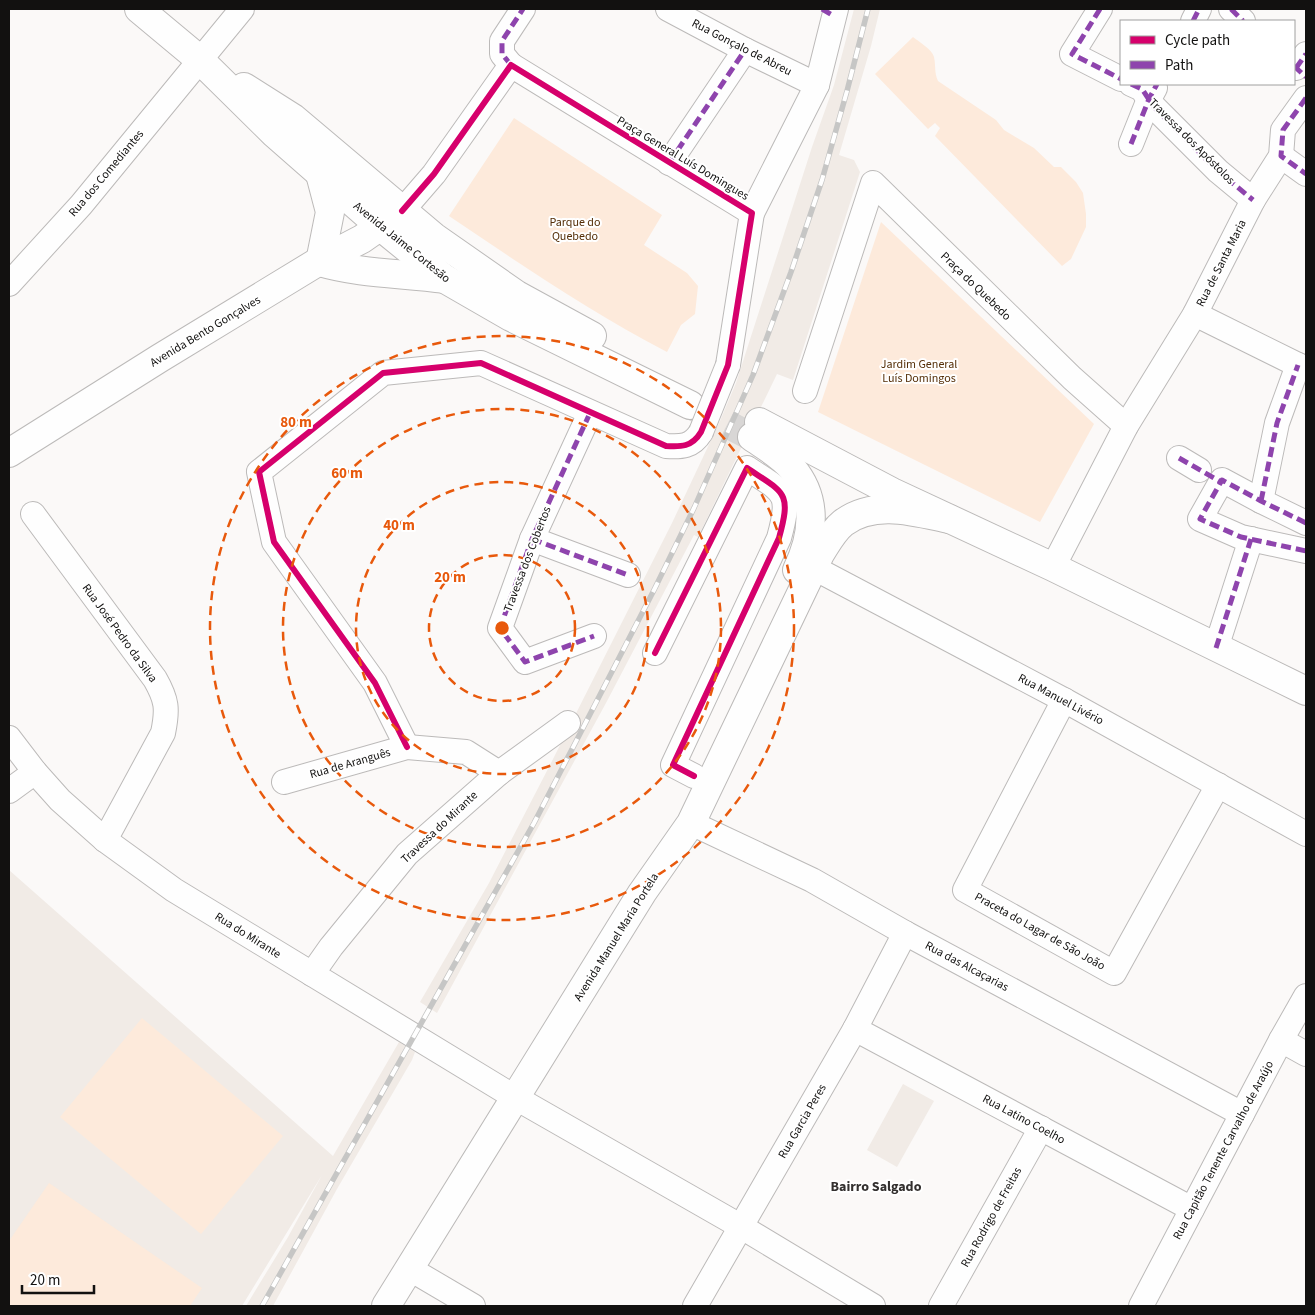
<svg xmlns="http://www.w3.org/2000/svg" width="1315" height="1315" viewBox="0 0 1315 1315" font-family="'Source Sans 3',sans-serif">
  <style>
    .built { fill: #f1ebe6 }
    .green { fill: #fdeadb }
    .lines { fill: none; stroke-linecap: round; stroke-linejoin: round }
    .major-tunnel { stroke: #d8d6d5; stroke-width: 28; stroke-dasharray: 28 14; stroke-linecap: butt }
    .minor-casing { stroke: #bcbab9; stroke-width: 26 }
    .major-casing { stroke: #bcbab9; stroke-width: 30 }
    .minor { stroke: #fefefe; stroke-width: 24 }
    .major { stroke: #fefefe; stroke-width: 28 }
    .rail-casing { stroke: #c6c6c5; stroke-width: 5.5 }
    .rail { stroke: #fff; stroke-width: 4; stroke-dasharray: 11; stroke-linecap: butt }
    .minor-bridge-casing { stroke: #bcbab9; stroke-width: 26; stroke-linecap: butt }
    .minor-bridge { stroke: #fefefe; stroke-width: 24 }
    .quiet { stroke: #8e44ad; stroke-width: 5; stroke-dasharray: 10 5; stroke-linecap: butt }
    .cycleway-casing { stroke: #fff; stroke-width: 9 }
    .cycleway { stroke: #d6006c; stroke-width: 6 }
    .ring { fill: none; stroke: #e8590c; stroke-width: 2.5; stroke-dasharray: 9 6 }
    .labels { text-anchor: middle; stroke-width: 4; stroke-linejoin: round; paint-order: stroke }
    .street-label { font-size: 12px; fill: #121110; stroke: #fff }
    .park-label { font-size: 12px; fill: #542e07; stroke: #fff }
    .neighbourhood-label { font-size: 14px; font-weight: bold; fill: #33302f; stroke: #fff }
    .centre { fill: #e8590c; stroke: #fff; stroke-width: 2.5 }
    .ring-label { font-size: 15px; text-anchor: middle; font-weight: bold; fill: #e8590c; stroke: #fff; stroke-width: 4; stroke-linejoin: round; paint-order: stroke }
  </style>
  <rect width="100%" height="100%" fill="#fbf9f8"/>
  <g class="built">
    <path d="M854 9H880L871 46 839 155 854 160 860 172 793 380 777 374 698 537 694 535 606 703 437 1013 420 1002 489 883 551 763 672 523 720 421 736 383 812 147 834 85Z"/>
    <path d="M9 870 333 1156 399 1042 415 1052 412 1060 337 1189 273 1306H246L288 1237 322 1175 242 1306H9Z"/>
    <path d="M903 1084 934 1101 897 1167 867 1150Z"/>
  </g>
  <g class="green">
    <path d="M913 37C919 42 932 49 934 57 936 66 934 72 938 81L996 120 1004 130 1034 148 1054 167H1061L1076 182 1083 193 1086 214V227L1071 259 1062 266 935 136 940 128 935 123 928 129 875 74Z"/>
    <path d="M514 118 662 215 644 245 687 273 698 286 695 314 681 325 667 352C591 312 520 264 449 216Z"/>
    <path d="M881 222 1094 424 1040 522 818 412Z"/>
    <path d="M142 1018 283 1136 201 1234 60 1117Z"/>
    <path d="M49 1183 202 1288 190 1306H9V1241Z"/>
  </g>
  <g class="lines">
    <path class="major-tunnel" d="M690 405 752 437"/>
    <defs>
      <g id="minor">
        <path d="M668 9 745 50 817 85"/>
        <path d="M1100 9 1072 54 1121 79"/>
        <path d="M1231 9 1243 21"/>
        <path d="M1193 21 1199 9"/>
        <path d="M511 65 502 54V41L523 9"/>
        <path d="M1296 68 1306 54"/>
        <path d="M1131 84 1142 89 1154 107 1218 171 1253 200"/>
        <path d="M1131 144 1149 99 1155 88"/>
        <path d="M1281 156 1306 174"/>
        <path d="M669 163 745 50"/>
        <path d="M402 211 434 174 511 65 752 213 728 365"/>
        <path d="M752 213 817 85 836 9"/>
        <path d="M9 284 81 205 242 9"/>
        <path d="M1195 314 1306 369"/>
        <path d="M805 391 873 183 1072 378 1126 426"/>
        <path d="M590 413 532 539 500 628 525 662 594 636"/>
        <path d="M1179 458 1199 470"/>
        <path d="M1261 501 1277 423 1298 365"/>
        <path d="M33 514 155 679C167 700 168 709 163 733L105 840"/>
        <path d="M1306 523 1261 501 1222 480 1200 519 1241 537 1306 551"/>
        <path d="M532 539 628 575"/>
        <path d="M1053 567 1126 426 1195 314 1253 200 1281 156 1283 130 1306 98"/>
        <path d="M814 568 1064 700 1306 834"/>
        <path d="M1216 648 1251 539"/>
        <path d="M655 653 747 468C784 493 792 491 779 538L673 765 694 776"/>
        <path d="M1064 700 965 890 1114 973 1218 785"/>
        <path d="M9 738 35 772 60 800 105 840 174 890 516 1098 740 1226 873 1306"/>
        <path d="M407 747 375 683 274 542 259 472 383 373 481 363 666 446C681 447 692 447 701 432"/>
        <path d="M284 782 407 747 466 752 499 773"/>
        <path d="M9 791 35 772"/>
        <path d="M691 823 812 880 905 933 1242 1114"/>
        <path d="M312 974 331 947 407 854 499 773 568 723"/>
        <path d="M855 1029 1192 1209"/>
        <path d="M1281 1040 1306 1054"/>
        <path d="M410 1269 473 1306"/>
        <path d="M695 1306 855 1029 905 933"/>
        <path d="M941 1306 1041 1128"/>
        <path d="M1141 1306 1281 1040 1306 996"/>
      </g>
      <g id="major">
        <path d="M139 9 199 59 275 134 381 227 445 279 511 317 690 405"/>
        <path d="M244 87 293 118 434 237 517 295 592 336"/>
        <path d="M320 174 330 212 320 262"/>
        <path d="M320 262C361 274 403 273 445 279"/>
        <path d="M759 422 892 492 1053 567 1306 691"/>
        <path d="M752 437C765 446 781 455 792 468 818 499 814 535 797 570"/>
        <path d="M9 453 160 358 316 263 362 239 395 216"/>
        <path d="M386 1306 642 893 691 823 820 554C827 543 833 531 843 523 874 499 916 512 949 519"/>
      </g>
    </defs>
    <use href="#minor" class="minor-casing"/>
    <use href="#major" class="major-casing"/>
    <use href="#minor" class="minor"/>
    <use href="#major" class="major"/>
    <defs>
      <path id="rail" d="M262 1306 534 823 654 590 694 508 753 375 791 272 822 180 847 91 868 9"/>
    </defs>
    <use href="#rail" class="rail-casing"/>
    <use href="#rail" class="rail"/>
    <defs>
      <path id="minor-bridge" d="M701 432 728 365"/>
    </defs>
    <use href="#minor-bridge" class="minor-bridge-casing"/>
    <use href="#minor-bridge" class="minor-bridge"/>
    <g class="quiet">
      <path d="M822 9 834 16"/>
      <path d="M1100 9 1072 54 1121 79"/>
      <path d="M1231 9 1243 21"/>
      <path d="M1193 21 1199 9"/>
      <path d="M511 65 502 54V41L523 9"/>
      <path d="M1294 66 1306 77"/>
      <path d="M1296 68 1306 54"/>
      <path d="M1131 84 1142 89 1154 107 1218 171 1253 200"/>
      <path d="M1306 98 1283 130 1281 156 1306 174"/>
      <path d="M1131 144 1149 99 1157 84"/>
      <path d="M669 163 745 50"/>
      <path d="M590 413 532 539 500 628 525 662 594 636"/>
      <path d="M1179 458 1221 482"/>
      <path d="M1261 501 1277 423 1298 365"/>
      <path d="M1306 523 1261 501 1222 480 1200 519 1241 537 1306 551"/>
      <path d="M532 539 628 575"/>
      <path d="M1216 648 1251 539"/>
    </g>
    <defs>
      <g id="cycleway">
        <path d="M402 211 434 174 511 65 752 213 728 365 701 432C692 447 681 447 666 446L481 363 383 373 259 472 274 542 375 683 407 747"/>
        <path d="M655 653 747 468C784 493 792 491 779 538L673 765 694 776"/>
      </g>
    </defs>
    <use href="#cycleway" class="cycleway-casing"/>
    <use href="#cycleway" class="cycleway"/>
  </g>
  <g class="ring">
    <circle cx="502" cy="628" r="73"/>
    <circle cx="502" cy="628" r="146"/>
    <circle cx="502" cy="628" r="219"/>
    <circle cx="502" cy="628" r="292"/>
  </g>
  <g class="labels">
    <g class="street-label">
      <text transform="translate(742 47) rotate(27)" y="4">Rua Gonçalo de Abreu</text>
      <text transform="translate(1192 141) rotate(45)" y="4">Travessa dos Apóstolos</text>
      <text transform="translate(683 158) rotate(31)" y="4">Praça General Luís Domingues</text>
      <text transform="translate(106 173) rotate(-50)" y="4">Rua dos Comediantes</text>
      <text transform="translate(402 242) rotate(39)" y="4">Avenida Jaime Cortesão</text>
      <text transform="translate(1221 263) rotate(-63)" y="4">Rua de Santa Maria</text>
      <text transform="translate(976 286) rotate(44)" y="4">Praça do Quebedo</text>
      <text transform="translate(205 331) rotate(-31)" y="4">Avenida Bento Gonçalves</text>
      <text transform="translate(527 559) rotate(-69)" y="4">Travessa dos Cobertos</text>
      <text transform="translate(120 633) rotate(54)" y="4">Rua José Pedro da Silva</text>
      <text transform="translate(1061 699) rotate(28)" y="4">Rua Manuel Livério</text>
      <text transform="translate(350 763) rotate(-16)" y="4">Rua de Aranguês</text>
      <text transform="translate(439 827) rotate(-43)" y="4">Travessa do Mirante</text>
      <text transform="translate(1040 931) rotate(29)" y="4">Praceta do Lagar de São João</text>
      <text transform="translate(248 935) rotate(32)" y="4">Rua do Mirante</text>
      <text transform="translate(616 937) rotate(-58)" y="4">Avenida Manuel Maria Portela</text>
      <text transform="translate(967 966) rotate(28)" y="4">Rua das Alcaçarias</text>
      <text transform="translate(1024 1119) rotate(28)" y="4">Rua Latino Coelho</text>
      <text transform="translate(802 1121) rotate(-60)" y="4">Rua Garcia Peres</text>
      <text transform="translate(1223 1150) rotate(-62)" y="4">Rua Capitão Tenente Carvalho de Araújo</text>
      <text transform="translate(991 1217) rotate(-61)" y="4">Rua Rodrigo de Freitas</text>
    </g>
    <g class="park-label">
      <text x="575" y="226">Parque do<tspan x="575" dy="14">Quebedo</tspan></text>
      <text x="919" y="368">Jardim General<tspan x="919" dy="14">Luís Domingos</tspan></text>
    </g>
    <g class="neighbourhood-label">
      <text x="876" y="1191">Bairro Salgado</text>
    </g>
  </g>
  <circle cx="502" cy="628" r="8" class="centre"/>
  <g class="ring-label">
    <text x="296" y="427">80 m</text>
    <text x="347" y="478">60 m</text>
    <text x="399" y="530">40 m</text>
    <text x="450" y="582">20 m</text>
  </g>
  <rect width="1315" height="1315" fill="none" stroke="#121110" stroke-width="20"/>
  <rect x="1120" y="20" width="175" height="65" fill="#ffffff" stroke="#a0a09f"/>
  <rect x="1130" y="36" width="25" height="8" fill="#d6006c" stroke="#a0a09f"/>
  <text x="1165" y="45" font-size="15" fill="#121110">Cycle path</text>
  <rect x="1130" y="61" width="25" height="8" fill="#8e44ad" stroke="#a0a09f"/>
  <text x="1165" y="70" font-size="15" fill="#121110">Path</text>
  <path d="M22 1285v8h72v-8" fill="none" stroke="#121110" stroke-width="2.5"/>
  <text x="30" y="1285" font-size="15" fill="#121110" stroke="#ffffff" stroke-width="4" paint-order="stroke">20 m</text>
</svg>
